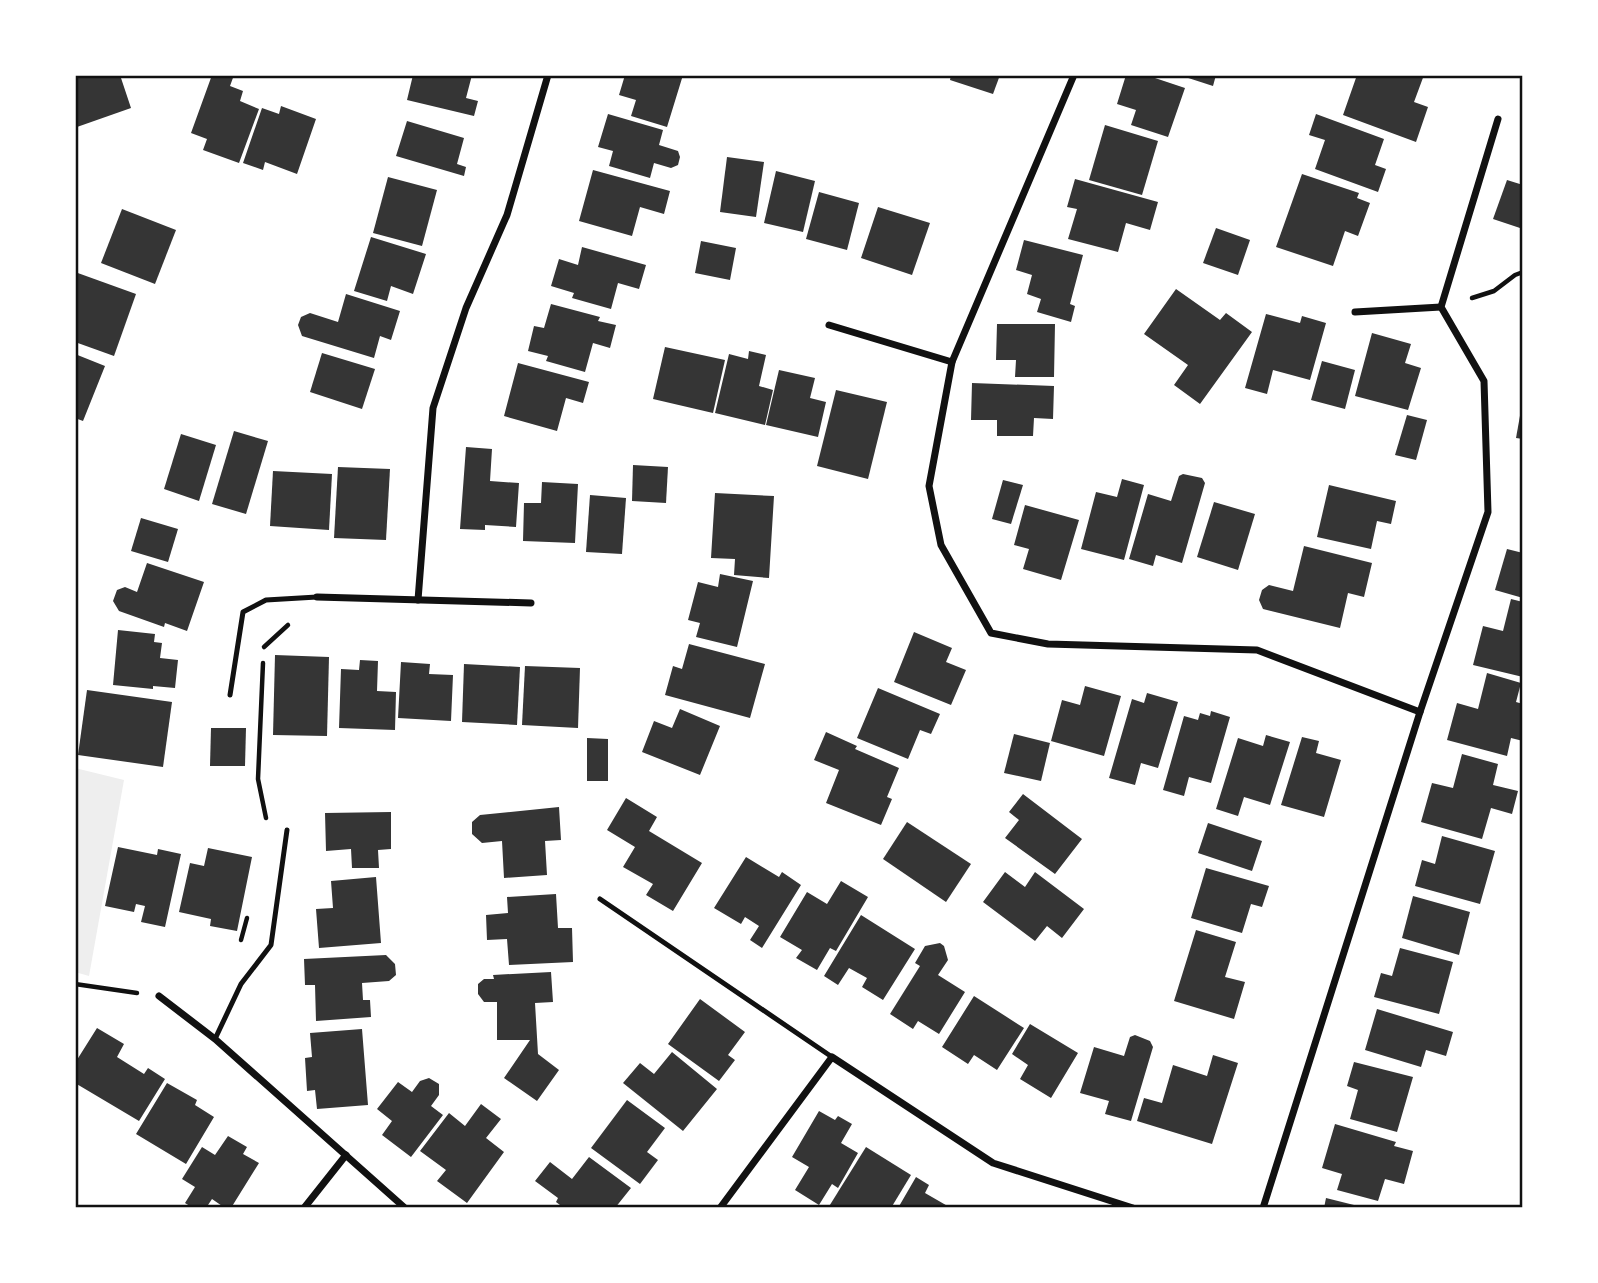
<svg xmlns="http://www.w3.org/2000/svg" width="1598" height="1283" viewBox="0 0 1598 1283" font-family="'DejaVu Sans',sans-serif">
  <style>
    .green { fill: #eee }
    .building { fill: #353535 }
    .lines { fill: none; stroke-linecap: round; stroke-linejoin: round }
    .path { stroke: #111; stroke-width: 4.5 }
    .service { stroke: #111; stroke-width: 5 }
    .minor { stroke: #111; stroke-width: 7 }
    .neatline { fill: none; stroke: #111; stroke-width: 2.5 }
  </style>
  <rect width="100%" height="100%" fill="#fff"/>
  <path class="green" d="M75 768 124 780 89 976 75 972Z"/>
  <g class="building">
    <path d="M75 75H120L131 108 77 127Z"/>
    <path d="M212 75H234L230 86 243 91 240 101 259 109 239 163 203 150 207 139 191 133Z"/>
    <path d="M413 75H472L466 98 478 101 474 116 407 100Z"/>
    <path d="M625 75H683L667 127 631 116 636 100 619 95Z"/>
    <path d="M951 75H1000L993 94 950 80Z"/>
    <path d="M1126 75H1146L1185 88 1168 137 1131 125 1136 110 1117 104Z"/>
    <path d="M1179 75H1216L1213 86Z"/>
    <path d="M1357 75H1424L1414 102 1428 107 1416 142 1343 115Z"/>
    <path d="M281 106 316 119 297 174 265 162 263 170 243 163 262 108 279 114Z"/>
    <path d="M608 114 663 130 659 145 678 151 680 157 678 165 671 168 654 163 650 178 609 166 613 151 598 147Z"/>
    <path d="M1316 114 1384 139 1375 165 1386 169 1378 192 1315 169 1325 140 1309 135Z"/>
    <path d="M407 121 464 138 457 164 466 167 464 176 396 156Z"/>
    <path d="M1105 125 1158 141 1142 195 1089 180Z"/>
    <path d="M727 157 764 162 756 217 720 212Z"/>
    <path d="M593 170 670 191 664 214 640 207 632 236 579 221Z"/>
    <path d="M776 171 815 181 803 232 764 223Z"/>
    <path d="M1302 174 1359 193 1357 198 1370 203 1358 236 1345 231 1333 266 1276 247Z"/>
    <path d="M388 177 437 190 422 246 373 233Z"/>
    <path d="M1075 179 1158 202 1150 230 1126 223 1118 252 1068 239 1077 209 1067 207Z"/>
    <path d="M1507 180 1523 185V229L1493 219Z"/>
    <path d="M819 192 859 203 847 250 806 239Z"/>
    <path d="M878 207 930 223 912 275 861 258Z"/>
    <path d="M122 209 176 230 155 284 101 263Z"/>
    <path d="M1216 228 1250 240 1238 275 1203 263Z"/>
    <path d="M371 237 426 254 413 294 391 286 387 301 354 291Z"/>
    <path d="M1024 240 1083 255 1070 304 1075 306 1071 322 1037 312 1041 299 1027 294 1032 275 1016 270Z"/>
    <path d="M701 241 736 248 730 280 695 273Z"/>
    <path d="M582 247 646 265 639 289 618 283 611 309 572 298 574 293 551 286 559 259 578 265Z"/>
    <path d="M75 272 136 294 114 356 75 342Z"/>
    <path d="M1176 289 1220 320 1226 313 1252 332 1200 404 1174 385 1188 365 1144 334Z"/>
    <path d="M346 294 400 311 391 340 380 336 374 358 302 336 298 325 301 317 310 313 338 322Z"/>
    <path d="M551 304 600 317 598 321 616 325 610 348 593 343 585 372 546 361 548 356 528 351 534 326 544 328Z"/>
    <path d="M1266 314 1300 323 1302 316 1326 323 1310 380 1273 370 1267 394 1245 388Z"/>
    <path d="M997 324H1055L1054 377H1015L1016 360H996Z"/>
    <path d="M1372 333 1411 344 1405 363 1421 368 1408 410 1355 396Z"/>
    <path d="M665 347 725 360 713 413 653 399Z"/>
    <path d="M749 351 766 355 759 386 773 390 765 425 715 413 729 354 748 359Z"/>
    <path d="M322 353 375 369 362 409 310 392Z"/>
    <path d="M75 354 105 366 83 421 75 418Z"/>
    <path d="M1322 361 1355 370 1345 409 1311 400Z"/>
    <path d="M518 363 589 382 583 403 566 398 557 431 504 416Z"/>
    <path d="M779 370 815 378 810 398 826 402 818 437 766 425Z"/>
    <path d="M972 383 1054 386 1053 419 1034 418 1033 436H997V420H971Z"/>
    <path d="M836 390 887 402 868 479 817 466Z"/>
    <path d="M1521 410H1523V439L1516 438Z"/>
    <path d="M1407 415 1427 420 1416 460 1395 455Z"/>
    <path d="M234 431 268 441 246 514 212 504Z"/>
    <path d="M181 434 216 445 199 501 164 489Z"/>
    <path d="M466 447 492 449 490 481 519 483 516 527 485 525V530L460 529Z"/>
    <path d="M633 465 668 467 666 503 632 501Z"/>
    <path d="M338 467 390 469 386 540 334 538Z"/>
    <path d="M273 471 332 474 329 530 270 526Z"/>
    <path d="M1183 474 1202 478 1205 483 1182 563 1156 555 1153 566 1129 559 1148 494 1171 501 1179 476Z"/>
    <path d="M1122 479 1144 485 1124 560 1081 549 1096 492 1117 497Z"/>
    <path d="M1003 480 1023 485 1011 524 992 519Z"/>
    <path d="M542 482 578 484 575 543 523 541 524 503H541Z"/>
    <path d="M1329 485 1396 501 1391 524 1377 521 1371 549 1317 537Z"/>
    <path d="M715 493 774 496 769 578 734 575 735 559 711 558Z"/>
    <path d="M590 495 626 498 622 554 586 552Z"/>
    <path d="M1214 502 1255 514 1238 570 1197 557Z"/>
    <path d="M1025 505 1079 520 1061 580 1023 569 1029 549 1014 545Z"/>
    <path d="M141 518 178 529 168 562 131 551Z"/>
    <path d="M1304 546 1372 563 1364 597 1348 593 1340 628 1263 609 1259 600 1262 590 1269 585 1293 591Z"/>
    <path d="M1507 549 1523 553V598L1495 590Z"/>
    <path d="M147 563 204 582 187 631 165 623 164 627 119 611 113 601 117 590 125 587 137 592Z"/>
    <path d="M720 574 753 581 737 647 696 637 700 623 688 620 698 582 718 587Z"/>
    <path d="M1511 599 1523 602V677L1473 665 1483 626 1503 631Z"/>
    <path d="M118 630 155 634 154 642 162 643 160 658 178 660 175 688 153 686V689L113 685Z"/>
    <path d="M914 632 952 648 946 662 966 670 951 705 894 682Z"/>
    <path d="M689 644 765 664 750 718 665 695 673 666 682 669Z"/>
    <path d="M275 655 329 657 327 736 273 735Z"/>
    <path d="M360 660 378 661 377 691 396 692 395 730 339 728 341 669 359 670Z"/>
    <path d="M401 662 430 664 429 674 453 675 451 721 398 718Z"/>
    <path d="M464 664 520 667 517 725 462 722Z"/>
    <path d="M525 666 580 668 578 728 522 725Z"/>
    <path d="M1487 673 1521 683 1516 702 1523 704V741L1511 738 1507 756 1447 740 1457 703 1478 709Z"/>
    <path d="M1085 686 1121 696 1104 756 1051 741 1062 700 1080 705Z"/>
    <path d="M878 688 940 714 931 734 920 730 908 759 857 738Z"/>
    <path d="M87 690 172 702 163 767 78 755Z"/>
    <path d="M1147 693 1178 702 1158 768 1141 763 1135 785 1109 778 1132 699 1144 703Z"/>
    <path d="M680 709 720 726 700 775 642 752 654 721 672 728Z"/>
    <path d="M1211 711 1230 717 1211 783 1189 777 1184 796 1163 790 1184 716 1198 720 1200 713 1210 716Z"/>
    <path d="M211 728H246L245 766H210Z"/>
    <path d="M826 732 857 746 855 749 899 768 887 797 892 799 881 825 826 803 839 770 814 760Z"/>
    <path d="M1014 734 1050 743 1041 781 1004 773Z"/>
    <path d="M1266 735 1290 742 1270 805 1244 797 1238 816 1216 809 1238 738 1263 746Z"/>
    <path d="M1302 737 1319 741 1316 753 1341 760 1324 817 1281 805Z"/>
    <path d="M587 738 608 739V781H587Z"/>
    <path d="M1462 754 1498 764 1493 785 1518 791 1512 814 1491 808 1482 839 1421 822 1432 783 1453 788Z"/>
    <path d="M1023 794 1082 839 1055 874 1005 838 1019 820 1009 812Z"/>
    <path d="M626 798 657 817 649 831 702 863 673 911 646 895 653 884 623 867 635 847 607 830Z"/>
    <path d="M559 807 561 840 545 841 547 875 504 878 502 841 482 843 472 834V822L480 815Z"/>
    <path d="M391 812V849L378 850 379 868H352L351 849 326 851 325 813Z"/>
    <path d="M907 822 971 864 946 902 883 859Z"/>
    <path d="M1208 823 1262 841 1252 871 1198 853Z"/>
    <path d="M1442 836 1495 851 1480 904 1415 886 1422 860 1435 864Z"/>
    <path d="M118 847 157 855 158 849 181 854 165 927 141 922 145 906 136 904 134 912 105 906Z"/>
    <path d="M208 848 252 857 237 931 210 926 211 919 179 912 190 863 204 866Z"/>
    <path d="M746 857 779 877 782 872 801 885 762 948 750 940 759 926 745 917 741 924 714 908Z"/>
    <path d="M1206 868 1269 886 1262 907 1251 904 1242 933 1191 918Z"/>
    <path d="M1005 872 1025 887 1035 872 1084 909 1062 938 1047 926 1035 941 983 902Z"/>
    <path d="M376 877 381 943 319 948 316 909 333 908 331 881Z"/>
    <path d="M841 881 868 897 836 951 830 948 817 970 796 958 802 950 780 937 807 892 827 904Z"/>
    <path d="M556 894 558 928H572L573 962 509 965 507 939 487 940 486 915 508 913 507 897Z"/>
    <path d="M1413 896 1470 912 1459 955 1402 938Z"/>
    <path d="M861 915 915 949 883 1000 862 987 867 978 849 968 838 985 824 976Z"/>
    <path d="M1196 930 1236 942 1225 977 1245 982 1234 1019 1174 1001Z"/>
    <path d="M940 943 944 946 948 960 938 975 965 992 939 1034 918 1021 913 1029 890 1014 920 966 915 963 925 946Z"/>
    <path d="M1400 948 1453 962 1439 1014 1374 997 1381 973 1392 976Z"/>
    <path d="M386 955 395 964 396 975 389 981 362 983 363 1000H370L371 1017 316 1021 315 985H305L304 959Z"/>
    <path d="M551 972 553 1002 535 1003 538 1054 559 1070 537 1101 504 1078 530 1040H497V1002H484L478 994V984L484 979H494L493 975Z"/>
    <path d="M974 996 1024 1028 997 1070 974 1055 968 1064 942 1047Z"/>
    <path d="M700 999 745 1032 728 1055 735 1060 719 1081 668 1044Z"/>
    <path d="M1377 1009 1453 1032 1446 1056 1426 1050 1421 1067 1365 1050Z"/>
    <path d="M1030 1024 1078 1053 1051 1098 1020 1079 1028 1065 1012 1054Z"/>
    <path d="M97 1028 124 1044 117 1057 144 1074 148 1068 165 1079 139 1121 75 1083V1063Z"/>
    <path d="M362 1029 368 1105 317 1109 315 1090 307 1091 305 1058 312 1057 310 1033Z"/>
    <path d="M1135 1035 1150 1041 1153 1047 1131 1121 1105 1114 1109 1101 1080 1093 1094 1047 1124 1056 1130 1037Z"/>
    <path d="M672 1052 717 1089 683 1131 623 1083 640 1063 654 1074Z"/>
    <path d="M1213 1055 1238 1063 1212 1144 1137 1121 1144 1098 1162 1103 1173 1065 1207 1076Z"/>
    <path d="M1354 1062 1413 1077 1397 1132 1350 1119 1358 1090 1347 1086Z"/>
    <path d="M429 1078 439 1084V1095L431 1106 443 1115 411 1157 382 1135 392 1121 377 1109 398 1082 412 1092 420 1081Z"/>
    <path d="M167 1083 197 1100 195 1105 214 1117 186 1164 136 1134Z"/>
    <path d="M627 1100 665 1128 647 1152 658 1160 640 1184 591 1148Z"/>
    <path d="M481 1104 501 1119 486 1138 504 1152 467 1203 437 1181 446 1170 420 1151 449 1113 465 1126Z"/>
    <path d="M819 1111 835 1120 838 1116 852 1124 841 1143 858 1153 838 1188 832 1184 819 1205 795 1190 809 1167 792 1157Z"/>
    <path d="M1335 1124 1396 1142 1394 1146 1413 1151 1404 1184 1385 1179 1378 1201 1337 1190 1342 1174 1322 1168Z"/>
    <path d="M228 1136 247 1147 243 1154 259 1163 231 1208H225L212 1199 206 1208H193L185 1203 195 1187 182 1179 202 1147 215 1155Z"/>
    <path d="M866 1147 911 1175 891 1208H828Z"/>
    <path d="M589 1157 631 1188 615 1208H564L556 1202 558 1198 535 1181 550 1162 572 1179Z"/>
    <path d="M916 1177 929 1185 925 1193 951 1208H898Z"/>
    <path d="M1326 1198 1362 1207V1208H1324Z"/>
  </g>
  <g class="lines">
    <g class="path">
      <path d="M1472 298 1494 291 1515 275 1523 272"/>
      <path d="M264 647 288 625"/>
      <path d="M263 663 258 779 266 818"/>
      <path d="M241 940 247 918"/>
      <path d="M75 984 137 993"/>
    </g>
    <g class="service">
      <path d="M230 695 243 612 266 600 317 597"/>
      <path d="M600 899 832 1057"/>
      <path d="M215 1039 241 984 271 945 287 830"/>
    </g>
    <g class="minor">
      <path d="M1074 75 952 362 929 486 941 545 991 633 1048 644 1257 650 1420 712"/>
      <path d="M1355 312 1441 307"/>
      <path d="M829 325 952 362"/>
      <path d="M317 597 531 603"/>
      <path d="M418 600 433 408 466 308 507 215 548 75"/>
      <path d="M159 996 215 1039 405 1208"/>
      <path d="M304 1208 346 1155"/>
      <path d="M720 1208 832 1057 993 1163 1133 1208"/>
      <path d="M1263 1208 1420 712 1488 512 1484 381 1441 307 1498 119"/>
    </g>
  </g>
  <rect width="1598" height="1283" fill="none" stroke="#ffffff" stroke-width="154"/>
  <rect x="77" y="77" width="1444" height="1129" class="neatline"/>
</svg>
